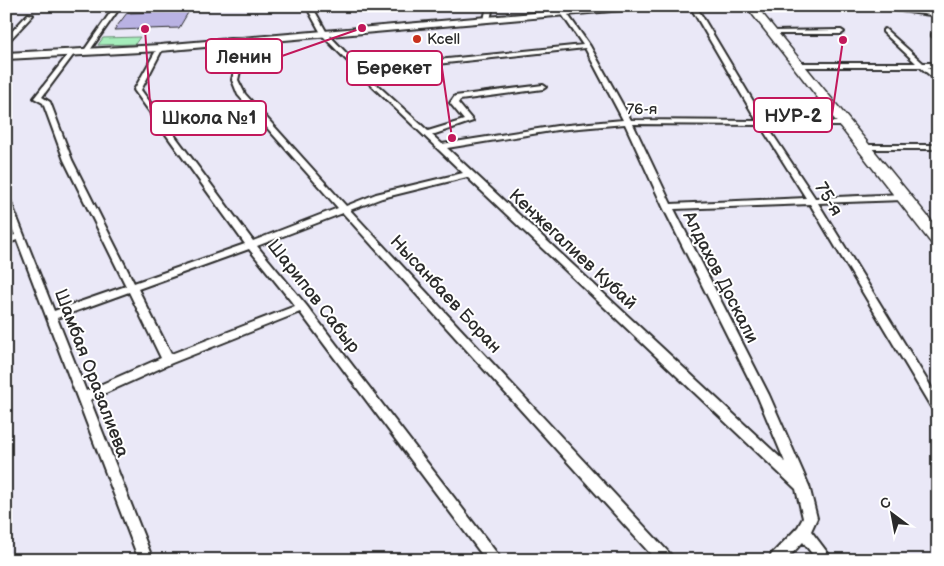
<svg xmlns="http://www.w3.org/2000/svg" width="944" height="566" font-family="'Balsamiq Sans',sans-serif">
  <style>
    .green { fill: #a5edbb; stroke: #688c73 }
    .building { fill: #b9b2e3; stroke: #2b2b2b }
    .lines { fill: none; stroke-linecap: round; stroke-linejoin: round }
    .street-casing { stroke: #2b2b2b; stroke-width: 4 }
    .secondary-casing { stroke: #2b2b2b; stroke-width: 4 }
    .highway-casing { stroke: #2b2b2b; stroke-width: 3 }
    .street { fill: #fff; fill-rule: evenodd }
    .secondary { fill: #fff; fill-rule: evenodd }
    .highway { fill: #fff; fill-rule: evenodd }
    .poi-dot { fill: #c8321e; stroke: #fff; stroke-width: 2 }
    .labels { text-anchor: middle; stroke-width: 4; stroke-linejoin: round; paint-order: stroke }
    .far-poi-label { font-size: 15px; fill: #2b2b2b; stroke: #fff; text-anchor: start }
    .far-street-label { font-size: 15px; fill: #2b2b2b; stroke: #fff }
    .street-label { font-size: 18px; fill: #2b2b2b; stroke: #fff }
    .leader { fill: none; stroke: #c2185b; stroke-width: 2 }
    .callout-dot { fill: #c2185b; stroke: #fff; stroke-width: 2 }
    .callout { fill: #fff; stroke: #c2185b; stroke-width: 2 }
    .callout-label { font-size: 19px; text-anchor: middle; font-weight: bold; fill: #2b2b2b }
  </style>
  <rect width="100%" height="100%" fill="#eae8f7"/>
  <filter id="ink" filterUnits="userSpaceOnUse"><feTurbulence type="fractalNoise" baseFrequency=".02" numOctaves="2"/><feDisplacementMap in="SourceGraphic" scale="10" xChannelSelector="R" yChannelSelector="G"/><feConvolveMatrix kernelMatrix="1 2 1 2 8 2 1 2 1" color-interpolation-filters="sRGB"/></filter>
  <g filter="url(#ink)">
    <!-- green -->
    <path class="green" d="M140,37L135,44L98,45L103,38Z"/>
    <!-- building -->
    <path class="building" d="M189,11L179,28L114,30L127,13Z"/>
    <g class="lines">
      <!-- street casing -->
      <g class="street-casing">
        <path id="street" d="M115,6H121L88,53H84L83,52Z
          M306,6H312L327,33L374,82L428,131L464,120L450,103L455,96L543,85L546,87L543,89L460,100L458,103L473,121L432,135L442,144L557,126L623,120L585,48L418,66L415,64L418,62L583,45L561,13L564,11L566,12L590,46L631,120L757,121L690,6H696L765,121L848,122V126H767L815,198L903,194L907,197L903,200L818,203L938,398V414L934,412L810,204L674,209L769,395L809,486L817,518L811,531L833,560H817L803,542L786,560H769L771,555L798,527L803,518L796,489L467,177L382,198L350,210L671,555L673,560H656L343,213L257,246L306,305L502,560H486L300,312L172,363L90,400L153,560H139L17,240L6,244V238L15,235L6,212V197L10,200L54,311L126,286L64,160L43,103L34,98L70,52H74V54L42,97L50,102L72,160L134,283L245,244L134,90L158,47L163,48L141,90L253,241L338,208L238,95L232,80L236,62L248,39L253,40L242,62L238,80L245,94L346,206L376,194L463,173L370,84L322,35ZM625,124L663,207L757,395L785,462L447,148L557,130ZM633,124L760,125L806,198L671,204ZM249,249L295,306L171,354L138,289ZM129,292L161,358L86,391L57,318Z
          M487,6H493L490,20L487,22L484,20Z
          M864,6H884L938,12V16Z
          M28,14L33,15L6,44V38Z
          M885,29L923,63H938V67H928L938,76V82L920,67H798L795,65L798,63H916L883,32V30Z
          M772,31L841,30L844,32L841,34H770L769,33Z
          M932,34L938,35V40L932,36Z
          M861,145H938V149H864L860,147Z"/>
      </g>
      <!-- secondary casing -->
      <g class="secondary-casing">
        <path id="secondary" d="M615,6H649L645,8L160,51L6,59V53L160,45Z"/>
      </g>
      <!-- highway casing -->
      <g class="highway-casing">
        <path id="highway" d="M746,6H756L938,229V245L932,244Z"/>
      </g>
      <!-- street -->
      <use href="#street" class="street"/>
      <!-- secondary -->
      <use href="#secondary" class="secondary"/>
      <!-- highway -->
      <use href="#highway" class="highway"/>
    </g>
  </g>
  <!-- markers -->
  <circle class="poi-dot" cx="417" cy="39" r="5"/>
  <g class="labels">
    <!-- far-poi labels -->
    <g class="far-poi-label">
      <text x="427" y="44">Kcell</text>
    </g>
    <!-- far-street labels -->
    <g class="far-street-label">
      <text transform="translate(642 109) rotate(-1)" y="5">76-я</text>
    </g>
    <!-- street labels -->
    <g class="street-label">
      <text transform="translate(829 199) rotate(58)" y="6">75-я</text>
      <text transform="translate(573 249) rotate(43)" y="6">Кенжегалиев Кубай</text>
      <text transform="translate(721 277) rotate(63)" y="6">Алдахов Доскали</text>
      <text transform="translate(446 294) rotate(47)" y="6">Нысанбаев Боран</text>
      <text transform="translate(314 296) rotate(52)" y="6">Шарипов Сабыр</text>
      <text transform="translate(92 373) rotate(69)" y="6">Шамбая Оразалиева</text>
    </g>
  </g>
  <!-- callouts -->
  <path class="leader" d="M362 28L282 56M452 138L442 68M843 40L832 115M145 29L151 118"/>
  <g class="callout-dot">
    <circle cx="362" cy="28" r="5"/>
    <circle cx="452" cy="138" r="5"/>
    <circle cx="843" cy="40" r="5"/>
    <circle cx="145" cy="29" r="5"/>
  </g>
  <g class="callout">
    <rect x="206" y="39" width="76" height="34" rx="5"/>
    <rect x="347" y="51" width="95" height="34" rx="5"/>
    <rect x="754" y="98" width="78" height="34" rx="5"/>
    <rect x="151" y="101" width="115" height="34" rx="5"/>
  </g>
  <g class="callout-label">
    <text x="244" y="63">Ленин</text>
    <text x="394" y="74">Берекет</text>
    <text x="793" y="122">НУР-2</text>
    <text x="209" y="124">Школа №1</text>
  </g>
  <!-- margin -->
  <rect width="944" height="566" fill="none" stroke="#fff" stroke-width="25"/>
  <rect x="12" y="12" width="919" height="541" fill="none" stroke="#2b2b2b" stroke-width="2" filter="url(#ink)"/>
  <!-- north arrow -->
  <g transform="translate(892 514) rotate(328)" stroke="#ffffff" stroke-width="4" paint-order="stroke">
  <path d="M0-4L9 19L0 12L-9 19Z" fill="#2b2b2b"/>
  <text y="-8" font-size="14" font-weight="bold" text-anchor="middle" fill="#2b2b2b">С</text>
  </g>
</svg>
